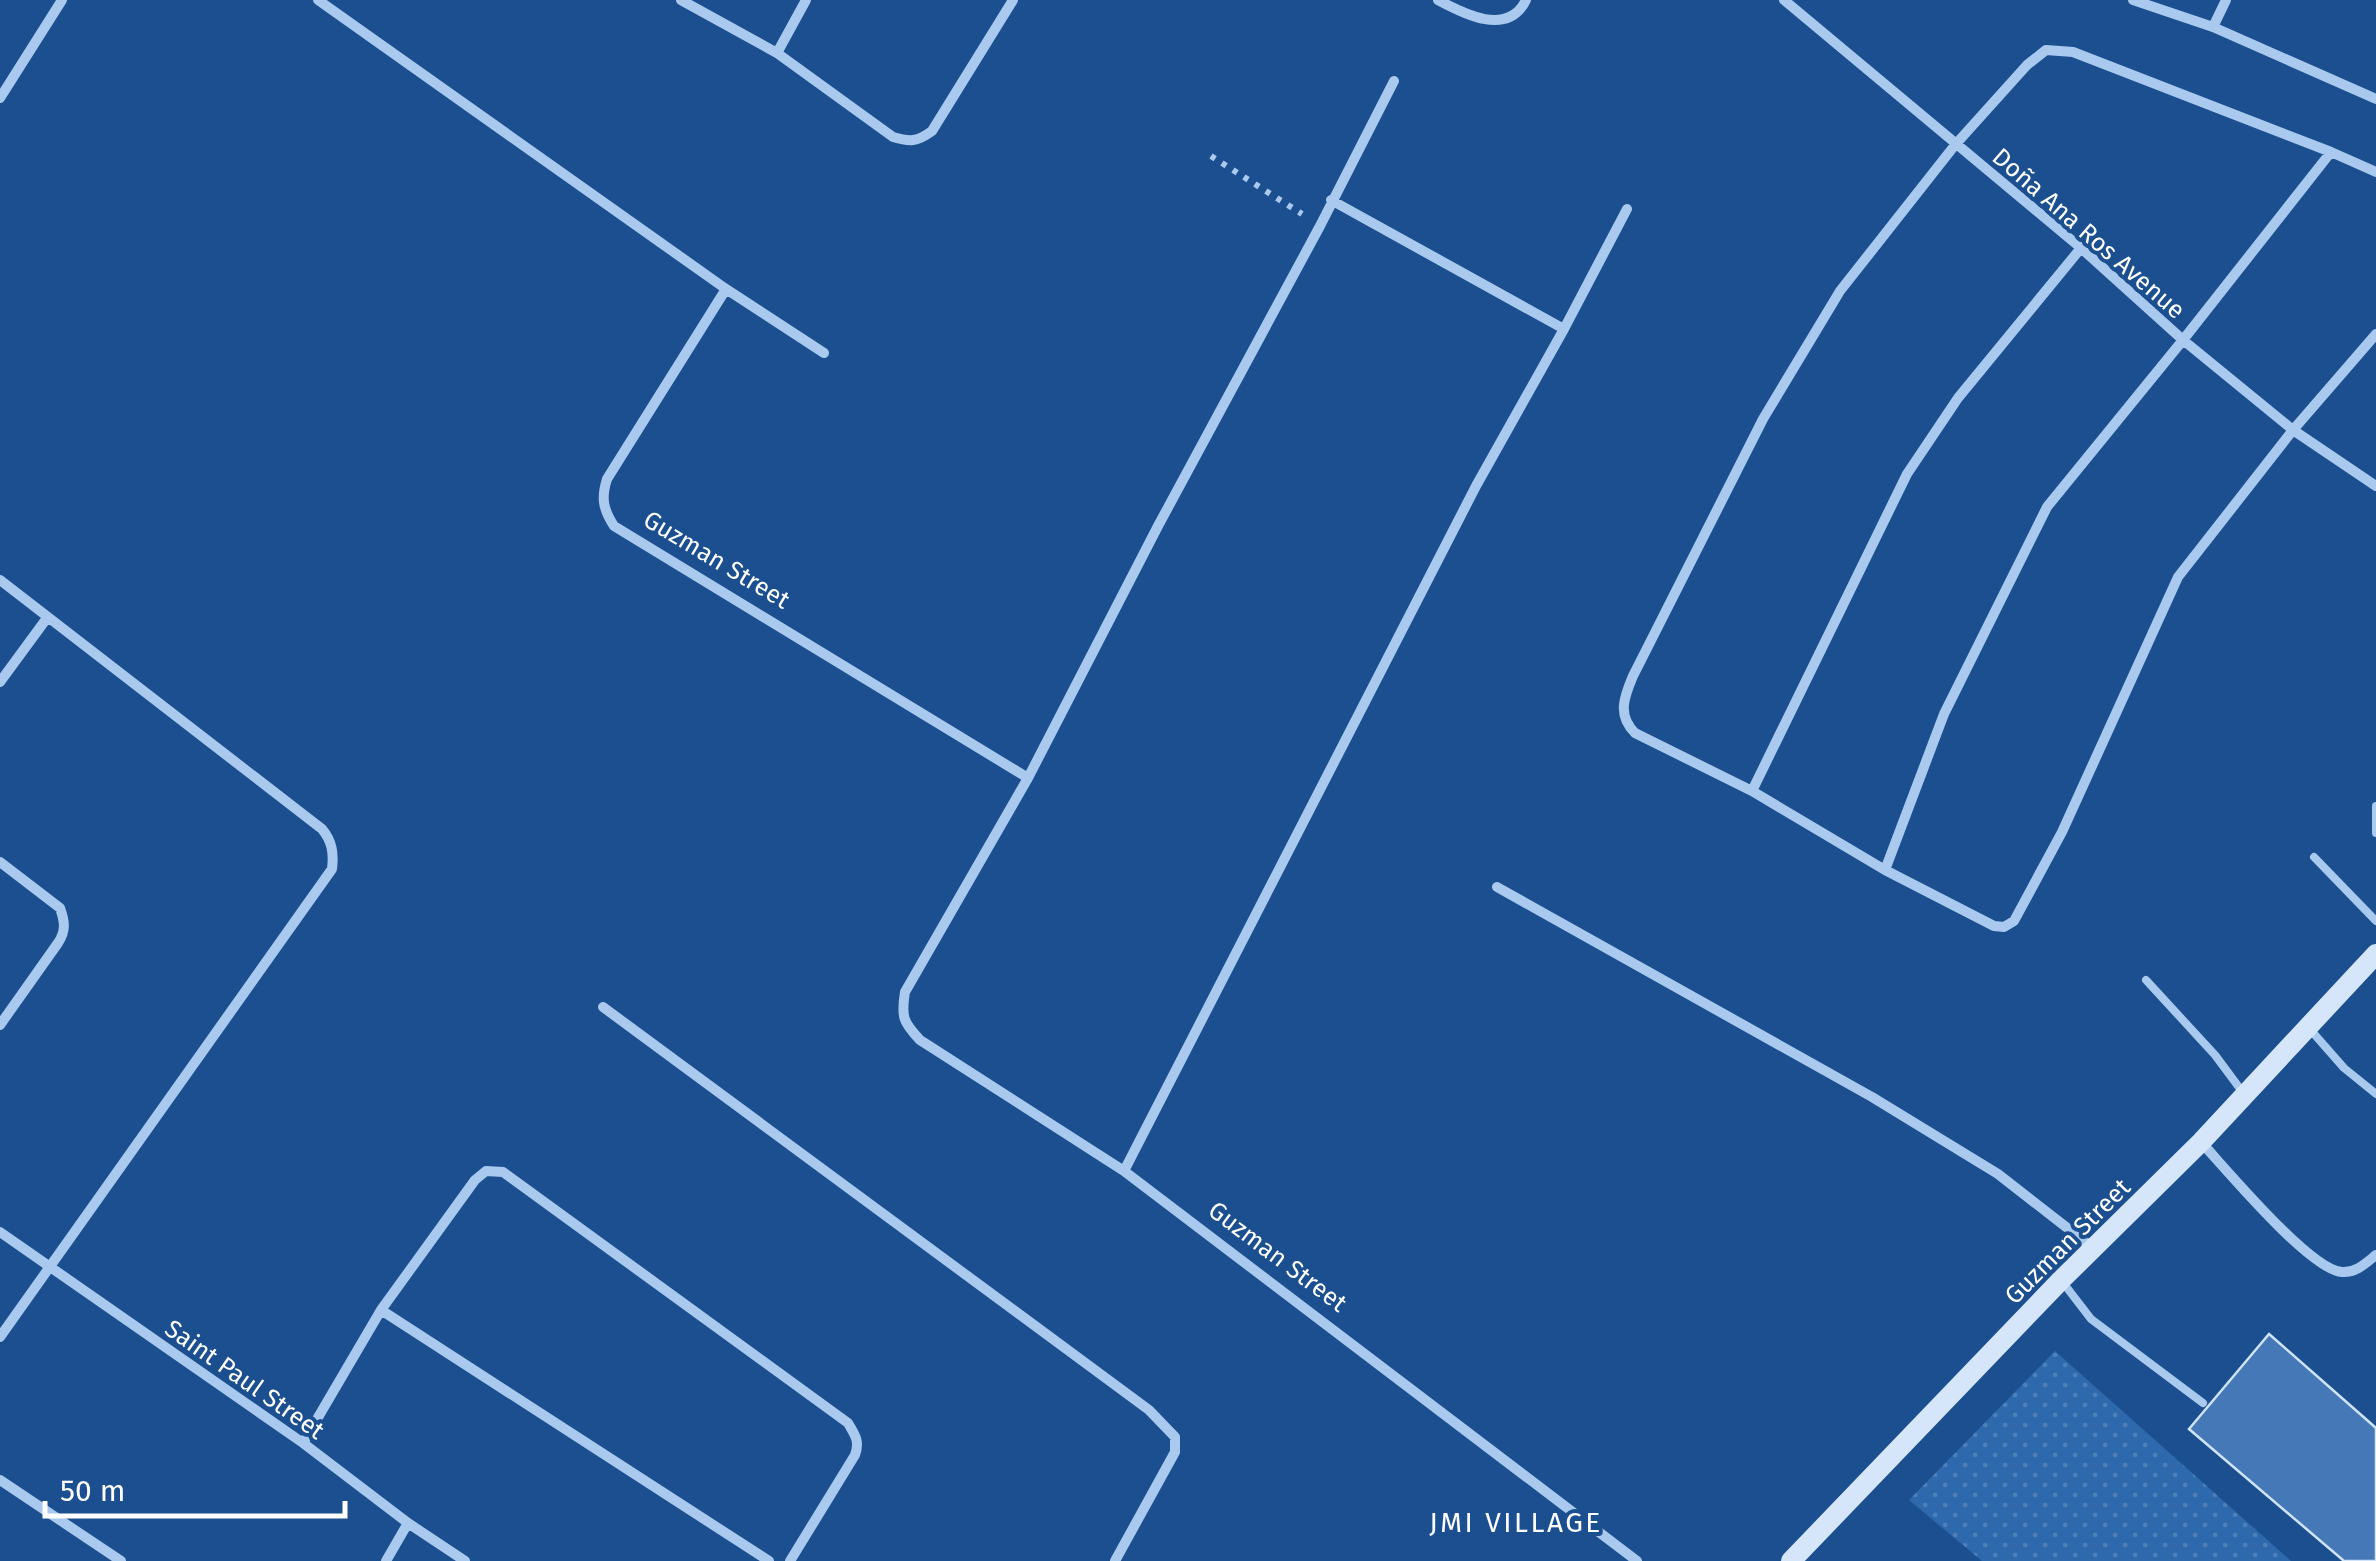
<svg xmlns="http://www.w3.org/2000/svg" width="2376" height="1561" font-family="'Fira Sans',sans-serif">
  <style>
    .grass { fill: url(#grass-dots) }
    .building { fill: #4478b7; stroke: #cfe3fa; stroke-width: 2.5 }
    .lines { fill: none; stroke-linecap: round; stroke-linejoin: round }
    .path { stroke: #a9c9ee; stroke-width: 6; stroke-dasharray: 5 8; stroke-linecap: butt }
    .lane { stroke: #a9c9ee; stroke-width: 8 }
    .street { stroke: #a9c9ee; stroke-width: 10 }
    .secondary { stroke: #d6e6fa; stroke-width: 20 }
    .labels { text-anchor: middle; stroke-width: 8; stroke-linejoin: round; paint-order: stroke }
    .street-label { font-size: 25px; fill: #fff; stroke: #1b4f8f }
    .neighbourhood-label { font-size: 28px; letter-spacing: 2.5px; fill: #fff; stroke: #1b4f8f }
  </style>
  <defs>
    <pattern id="grass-dots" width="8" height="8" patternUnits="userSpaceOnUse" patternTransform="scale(2.5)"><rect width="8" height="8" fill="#2e69ad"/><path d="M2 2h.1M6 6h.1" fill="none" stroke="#4d80b9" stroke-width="1.8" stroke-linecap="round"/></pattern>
  </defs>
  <rect width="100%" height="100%" fill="#1b4f8f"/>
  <!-- grass -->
  <path class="grass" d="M2055,1351L2291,1561H1982L1909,1500Z"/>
  <!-- building -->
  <path class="building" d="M2269,1334L2376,1428V1561H2344L2189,1429Z"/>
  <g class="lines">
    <!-- path -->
    <path class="path" d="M1211,156L1302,214"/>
    <!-- lane -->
    <path class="lane" d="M2376,806V833
      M2314,857L2376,921
      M2146,980L2215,1055L2244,1094
      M2308,1027L2344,1068L2376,1094
      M2061,1280L2091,1319L2203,1403"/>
    <!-- street -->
    <path class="street" d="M318,0L726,289L824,353
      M681,0L777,53L893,137C910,142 917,142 932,131L1013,0
      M1438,0C1464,14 1508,37 1526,0
      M1784,0L2081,248L2183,340L2293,430L2376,486
      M2133,0L2213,27L2376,99
      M2213,27L2226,0
      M777,53L806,0
      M1394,81L1320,226L1158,526L1028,778L905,992C901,1017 903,1022 920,1040L1124,1171L1637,1561
      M0,98L62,0
      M2376,172L2331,152L2073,52L2046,50L2027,65L1955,145L1840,291L1763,419L1633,676C1624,697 1617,715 1635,733L1752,791L1885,870L1994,926L2004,927L2014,921L2062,832L2178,577L2293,430L2376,334
      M1331,200L1564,329
      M726,289L607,479C601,498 603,509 614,526L1028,778
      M0,580L322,829C332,841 334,853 332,869L0,1337
      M0,682L47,618
      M1752,791L1907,474L1958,398L2081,248
      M0,862L60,908C65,922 66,931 58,943L0,1025
      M1885,870L1944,714L2047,507L2183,340L2331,152
      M1497,887L1872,1097L1998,1174L2093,1248
      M603,1007L1149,1410L1175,1437V1452L1115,1561
      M2201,1142C2226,1169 2310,1270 2342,1272C2356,1273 2366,1263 2376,1255
      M1124,1171L1476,486L1564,329L1627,209
      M0,1232L303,1443L408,1523L465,1561
      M381,1310L769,1561
      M303,1443L381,1310L475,1180L486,1171L503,1172L848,1423C855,1435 860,1441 855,1455L790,1561
      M0,1480L121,1561
      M386,1561L408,1523"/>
    <!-- secondary -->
    <path class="secondary" d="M1791,1561L2061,1280L2201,1142L2376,954"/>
  </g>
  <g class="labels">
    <!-- street labels -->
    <g class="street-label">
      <text transform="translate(2089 233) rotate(41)" y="9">Doña Ana Ros Avenue</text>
      <text transform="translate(717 559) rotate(31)" y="9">Guzman Street</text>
      <text transform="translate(2067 1241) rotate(-45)" y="9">Guzman Street</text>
      <text transform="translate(1278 1256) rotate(37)" y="9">Guzman Street</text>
      <text transform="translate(245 1379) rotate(35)" y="9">Saint Paul Street</text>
    </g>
    <!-- neighbourhood labels -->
    <g class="neighbourhood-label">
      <text x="1516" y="1532">JMI VILLAGE</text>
    </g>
  </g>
  <!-- scale -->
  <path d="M45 1501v15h300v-15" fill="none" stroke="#ffffff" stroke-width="5"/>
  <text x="60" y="1501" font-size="30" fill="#ffffff" stroke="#1b4f8f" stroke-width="8" paint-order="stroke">50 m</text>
</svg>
